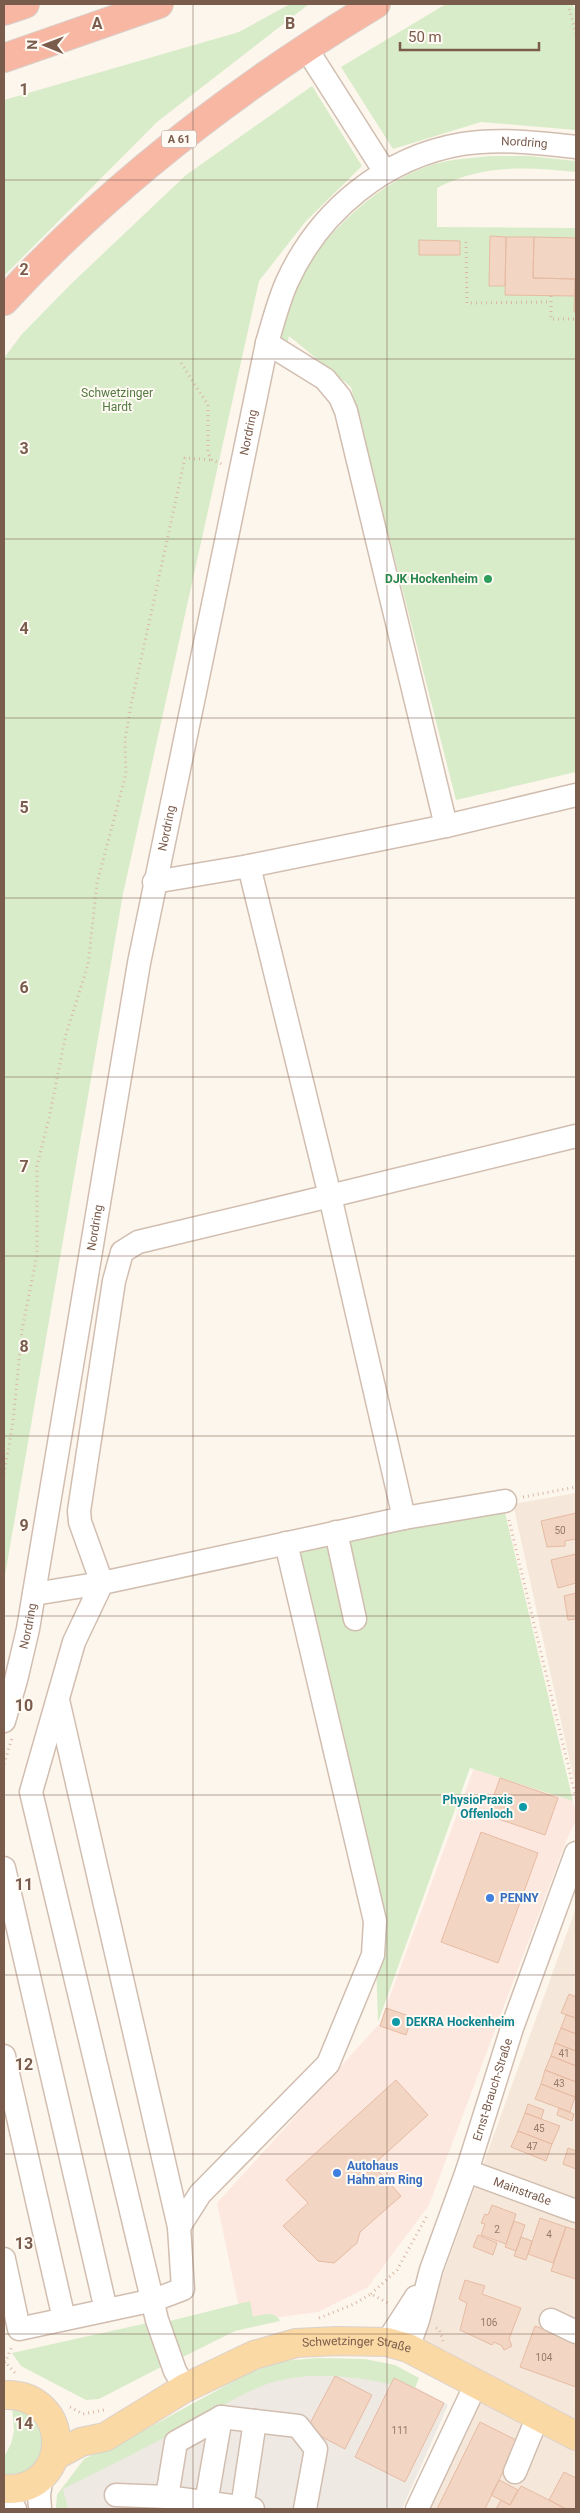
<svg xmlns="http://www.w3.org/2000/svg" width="580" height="2513" font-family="Roboto,sans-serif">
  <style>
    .residential { fill: #f5e8da }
    .commercial { fill: #fde8e0 }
    .industrial { fill: #efe9e4 }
    .green { fill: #d8ecc9 }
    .building { fill: #f3d5c3; stroke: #e6bba3 }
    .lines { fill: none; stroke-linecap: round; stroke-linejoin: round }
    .minor-casing { stroke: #d1beb0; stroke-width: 25 }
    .major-casing { stroke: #dad1cd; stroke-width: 30 }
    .highway-casing { stroke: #dad1cd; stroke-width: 30 }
    .path { stroke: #d9b8a5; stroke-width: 3; stroke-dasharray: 1 4; stroke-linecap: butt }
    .minor { stroke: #fff; stroke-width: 22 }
    .major { stroke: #fbd9a5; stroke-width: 28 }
    .highway { stroke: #f7b7a3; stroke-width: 28 }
    .grid { fill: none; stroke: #7a5c4d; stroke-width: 1; stroke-opacity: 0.55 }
    .leisure-dot { fill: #2e9e5b; stroke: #fffaf3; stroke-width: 2 }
    .culture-dot { fill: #0f9aa8; stroke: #fffaf3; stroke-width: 2 }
    .shop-dot { fill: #3f7fe0; stroke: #fffaf3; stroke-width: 2 }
    .labels { text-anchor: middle; stroke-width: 4; stroke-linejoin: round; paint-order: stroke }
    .number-label { font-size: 10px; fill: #987a6a }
    .shield { fill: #fffaf3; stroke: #a28b7f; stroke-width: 1 }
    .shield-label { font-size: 11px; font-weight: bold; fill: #7a5c4d }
    .street-label { font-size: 12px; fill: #7a5c4d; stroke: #fffaf3 }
    .park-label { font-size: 12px; fill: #537a41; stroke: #fffaf3 }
    .leisure-label { font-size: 12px; font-weight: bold; fill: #27864d; stroke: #fffaf3; text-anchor: end }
    .culture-label { font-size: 12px; font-weight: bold; fill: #0d838f; stroke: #fffaf3; text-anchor: end }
    .shop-label { font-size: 12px; font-weight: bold; fill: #366cbe; stroke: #fffaf3; text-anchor: start }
    .grid-label { font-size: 16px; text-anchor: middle; font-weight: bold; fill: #7a5c4d; stroke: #fffaf3; stroke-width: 4; stroke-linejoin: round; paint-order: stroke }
  </style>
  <rect width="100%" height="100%" fill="#fdf6ec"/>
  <!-- residential -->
  <path class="residential" d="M576,1493V1789L513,1504Z
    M576,1908V2509H406L474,2375L417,2347Z"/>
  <!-- commercial -->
  <path class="commercial" d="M477,1760L570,1794L576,1812V1820L567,1839L429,2205L368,2287L318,2312L242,2322L217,2203L380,2023Z"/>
  <!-- industrial -->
  <path class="industrial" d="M321,2367L399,2378L448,2405L402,2509H56L57,2495L64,2485L89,2467L245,2386Z"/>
  <!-- green -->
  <path class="green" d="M290,4H309L157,122L4,276V100L239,32Z
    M446,4H572L576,10V130L481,122L393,149L341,67Z
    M312,86L362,166L306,221L259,281L123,894L4,1581V358L22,334L72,283L186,175Z
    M491,156H529L576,161V172C526,167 483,164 437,188V227L576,228V772L456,800L351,387L289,336L285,354L276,348C280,334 283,319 288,304C307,248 374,183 431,165C451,159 471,158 491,156Z
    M503,1504L573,1801L470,1768L378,2022L376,1959L289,1545Z
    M250,2301L253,2317C263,2315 274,2310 280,2321L235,2331L179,2359L170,2321Z
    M152,2322L161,2367L99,2399L86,2400L21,2366L12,2353Z
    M318,2358L365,2359L395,2365L419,2378L415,2388L395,2378L391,2384C353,2376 312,2371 274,2382C243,2391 217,2410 189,2425C147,2447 105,2468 63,2489L68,2509H56L57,2495L84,2459L128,2439L245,2375L281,2361Z
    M12,2405L36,2417L45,2443L36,2468L4,2480V2457L11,2444L14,2431Z"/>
  <!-- building -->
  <path class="building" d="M490,236L506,237L505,286H489Z
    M506,237H534L533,278L575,279V296L505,295Z
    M534,237L576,238V279L533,278Z
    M419,240L460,241V255H419Z
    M575,279H576V312H574Z
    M576,1513V1539L565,1541V1546L547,1547L541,1521Z
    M576,1554V1583L558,1588L551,1560Z
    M576,1593V1619L568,1620L564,1596Z
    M500,1778L558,1798L545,1835L487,1815Z
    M481,1832L538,1853L498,1963L441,1942Z
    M569,1994L576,1997V2018L561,2013Z
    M386,2008L412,2017L406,2035L380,2026Z
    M566,2015L576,2018V2034L561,2028Z
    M561,2028L576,2034V2051L555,2043Z
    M555,2043L576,2051V2066L551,2056Z
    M551,2056L576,2066V2082L545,2070Z
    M545,2070L576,2082L575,2097L541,2084Z
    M396,2080L428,2115L373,2165L401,2196L360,2232L357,2243L334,2263L318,2261L283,2226L308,2203L286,2180Z
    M541,2084L575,2097L570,2112L535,2099Z
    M528,2104L544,2110L541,2119L525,2113Z
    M559,2108L574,2114L572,2121L557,2115Z
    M525,2113L560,2126L552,2144L518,2131Z
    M518,2131L552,2144L546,2161L511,2147Z
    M568,2148L576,2151V2169L563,2164Z
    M492,2205L516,2214L506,2244L481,2235L485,2224L481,2223L485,2214L488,2215Z
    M540,2218L566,2227L553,2263L528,2254Z
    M514,2221L525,2225L516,2251L505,2247Z
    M566,2227L576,2230V2279L551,2271Z
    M478,2235L497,2243L493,2255L473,2247Z
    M521,2237L532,2241L526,2260L514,2256Z
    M465,2280L485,2286L482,2294L521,2308L509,2339L512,2346L504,2350L502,2346L494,2342L492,2345L460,2330L467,2303L459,2299Z
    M535,2326L576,2341V2387L520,2367Z
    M335,2376L372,2395L345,2449L307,2429Z
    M394,2378L444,2403L405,2482L355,2457Z
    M480,2422L518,2441L499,2480L485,2509H437Z
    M564,2472L576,2478V2509H566L549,2500Z
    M499,2480L518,2490L510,2505L491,2495Z
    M521,2486L549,2500L566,2509H496L501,2500L510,2505Z"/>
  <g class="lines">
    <!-- minor casing -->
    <g class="minor-casing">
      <g id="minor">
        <path d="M306,48L385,172"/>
        <path d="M267,343L325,379L340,397L346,411L446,826"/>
        <path d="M249,866L330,1196L576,1136"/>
        <path d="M154,882L249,866L446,826L576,795"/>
        <path d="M404,1518L505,1501"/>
        <path d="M336,1532L355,1619"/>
        <path d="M34,1594L102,1583L80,1522L79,1511L114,1281L122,1252L138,1242L330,1196L404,1518L102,1583L74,1642L31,1792L157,2320L175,2371L185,2388"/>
        <path id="s1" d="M4,1721L16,1680L28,1629L139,963L267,343C273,323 278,302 287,282C319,211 385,157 462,144C500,138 538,143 576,147"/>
        <path d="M4,1868L106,2310"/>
        <path d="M4,2056L64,2319"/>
        <path id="s2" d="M467,2171L576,2211"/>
        <path d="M179,2227L200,2194L328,2064L373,1955L375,1921L286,1543"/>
        <path d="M4,2259L19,2329L154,2300L183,2289L179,2227L58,1700"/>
        <path d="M551,2320L576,2332"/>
        <path d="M387,2342L416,2297"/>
        <path id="s3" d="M408,2348L418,2320L431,2270L467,2171L512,2028L576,1853"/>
        <path d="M515,2472L538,2416"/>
        <path d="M4,2494L15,2509"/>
        <path d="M116,2495L167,2497"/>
        <path d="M206,2503L221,2417"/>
        <path d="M242,2508L255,2421"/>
        <path d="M40,2509L39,2494L42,2477"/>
        <path d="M253,2509L167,2497L176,2442L221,2417L298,2426L316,2449L305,2509"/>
        <path d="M417,2509L476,2384"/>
      </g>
    </g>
    <!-- major casing -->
    <g class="major-casing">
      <g id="major">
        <path d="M4,2395C73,2392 74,2492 4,2489"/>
        <path id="s4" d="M55,2456L81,2442L105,2437L185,2388L254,2355L296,2343L337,2341L387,2342L408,2348L576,2436"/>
      </g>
    </g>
    <!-- highway casing -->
    <g class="highway-casing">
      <path id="highway" d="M4,11L25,4
        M4,58L159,4
        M4,301C112,184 240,86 376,4"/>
    </g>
    <!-- path -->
    <path class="path" d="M568,4L576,34
      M466,242L467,303L551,302
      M551,296V319H576
      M181,363L208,405V453L212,460L222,464
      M4,1474L13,1422L22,1330L37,1255V1166L49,1118L66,1034L88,965L97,883L126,774L125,740L131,705L185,458L212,460
      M523,1497L576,1487
      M509,1520L576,1798
      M4,1764L12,1738
      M371,2294L397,2270L428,2214
      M319,2318L354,2304L371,2294L388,2303
      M436,2328L439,2329L443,2341
      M4,2361L15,2373
      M5,2363L12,2346
      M70,2407L83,2414L104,2410"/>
    <!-- minor -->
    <use href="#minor" class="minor"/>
    <!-- major -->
    <use href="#major" class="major"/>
    <!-- highway -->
    <use href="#highway" class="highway"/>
  </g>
  <!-- grid -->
  <path class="grid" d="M193,4V2509M387,4V2509M4,180H576M4,359H576M4,539H576M4,718H576M4,898H576M4,1077H576M4,1256H576M4,1436H576M4,1616H576M4,1795H576M4,1975H576M4,2154H576M4,2334H576"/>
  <!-- markers -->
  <circle class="leisure-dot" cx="488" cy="579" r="5"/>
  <g class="culture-dot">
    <circle cx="523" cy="1807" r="5"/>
    <circle cx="396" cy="2022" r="5"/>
  </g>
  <g class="shop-dot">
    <circle cx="490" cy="1898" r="5"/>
    <circle cx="337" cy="2173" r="5"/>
  </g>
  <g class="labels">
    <!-- number labels -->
    <g class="number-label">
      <text x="560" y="1534">50</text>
      <text x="564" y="2057">41</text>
      <text x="559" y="2087">43</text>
      <text x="539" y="2132">45</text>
      <text x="532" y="2150">47</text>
      <text x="497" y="2233">2</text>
      <text x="549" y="2238">4</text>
      <text x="489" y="2326">106</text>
      <text x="544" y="2361">104</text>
      <text x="400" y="2434">111</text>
    </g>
    <!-- shield labels -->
    <rect class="shield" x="161.5" y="130.5" width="35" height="17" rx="4"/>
    <g class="shield-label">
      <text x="179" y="143">A 61</text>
    </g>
    <!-- street labels -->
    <g class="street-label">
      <text dy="4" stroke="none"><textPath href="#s1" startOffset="1762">Nordring</textPath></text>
      <text dy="4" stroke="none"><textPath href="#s1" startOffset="1312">Nordring</textPath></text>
      <text dy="4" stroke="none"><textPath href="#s1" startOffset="908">Nordring</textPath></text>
      <text dy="4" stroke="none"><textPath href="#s1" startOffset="502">Nordring</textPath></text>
      <text dy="4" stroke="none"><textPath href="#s1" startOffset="98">Nordring</textPath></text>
      <text dy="4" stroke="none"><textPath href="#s3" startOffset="272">Ernst-Brauch-Straße</textPath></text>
      <text dy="4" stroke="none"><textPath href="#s2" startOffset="59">Mainstraße</textPath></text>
      <text dy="4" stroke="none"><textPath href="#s4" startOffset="329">Schwetzinger Straße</textPath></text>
    </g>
    <!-- park labels -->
    <g class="park-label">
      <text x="117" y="397">Schwetzinger<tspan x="117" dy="14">Hardt</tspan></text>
    </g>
    <!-- leisure labels -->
    <g class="leisure-label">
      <text x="478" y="583">DJK Hockenheim</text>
    </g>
    <!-- culture labels -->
    <g class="culture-label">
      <text x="513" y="1804">PhysioPraxis<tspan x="513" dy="14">Offenloch</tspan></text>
      <text x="406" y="2026" text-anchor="start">DEKRA Hockenheim</text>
    </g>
    <!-- shop labels -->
    <g class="shop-label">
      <text x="500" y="1902">PENNY</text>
      <text x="347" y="2170">Autohaus<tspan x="347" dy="14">Hahn am Ring</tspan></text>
    </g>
  </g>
  <g class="grid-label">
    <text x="97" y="29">A</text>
    <text x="290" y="29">B</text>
    <text x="24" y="95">1</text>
    <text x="24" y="275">2</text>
    <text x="24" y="454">3</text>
    <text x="24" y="634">4</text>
    <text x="24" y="813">5</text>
    <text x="24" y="993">6</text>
    <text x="24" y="1172">7</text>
    <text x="24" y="1352">8</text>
    <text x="24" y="1531">9</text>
    <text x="24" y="1711">10</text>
    <text x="24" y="1890">11</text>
    <text x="24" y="2070">12</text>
    <text x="24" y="2249">13</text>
    <text x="24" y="2429">14</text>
  </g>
  <!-- border -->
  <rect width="580" height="2513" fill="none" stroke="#7a5c4d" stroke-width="10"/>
  <!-- north arrow -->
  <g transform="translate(45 45) rotate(271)" stroke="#fffaf3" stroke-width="4" paint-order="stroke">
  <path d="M0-4L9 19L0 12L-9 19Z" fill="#7a5c4d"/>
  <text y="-8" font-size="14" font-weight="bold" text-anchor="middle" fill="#7a5c4d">N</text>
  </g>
  <!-- scale -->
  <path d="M400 42v8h139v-8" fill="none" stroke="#7a5c4d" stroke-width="2.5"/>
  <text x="408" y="42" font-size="15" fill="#7a5c4d" stroke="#fffaf3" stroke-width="4" paint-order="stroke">50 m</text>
</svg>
